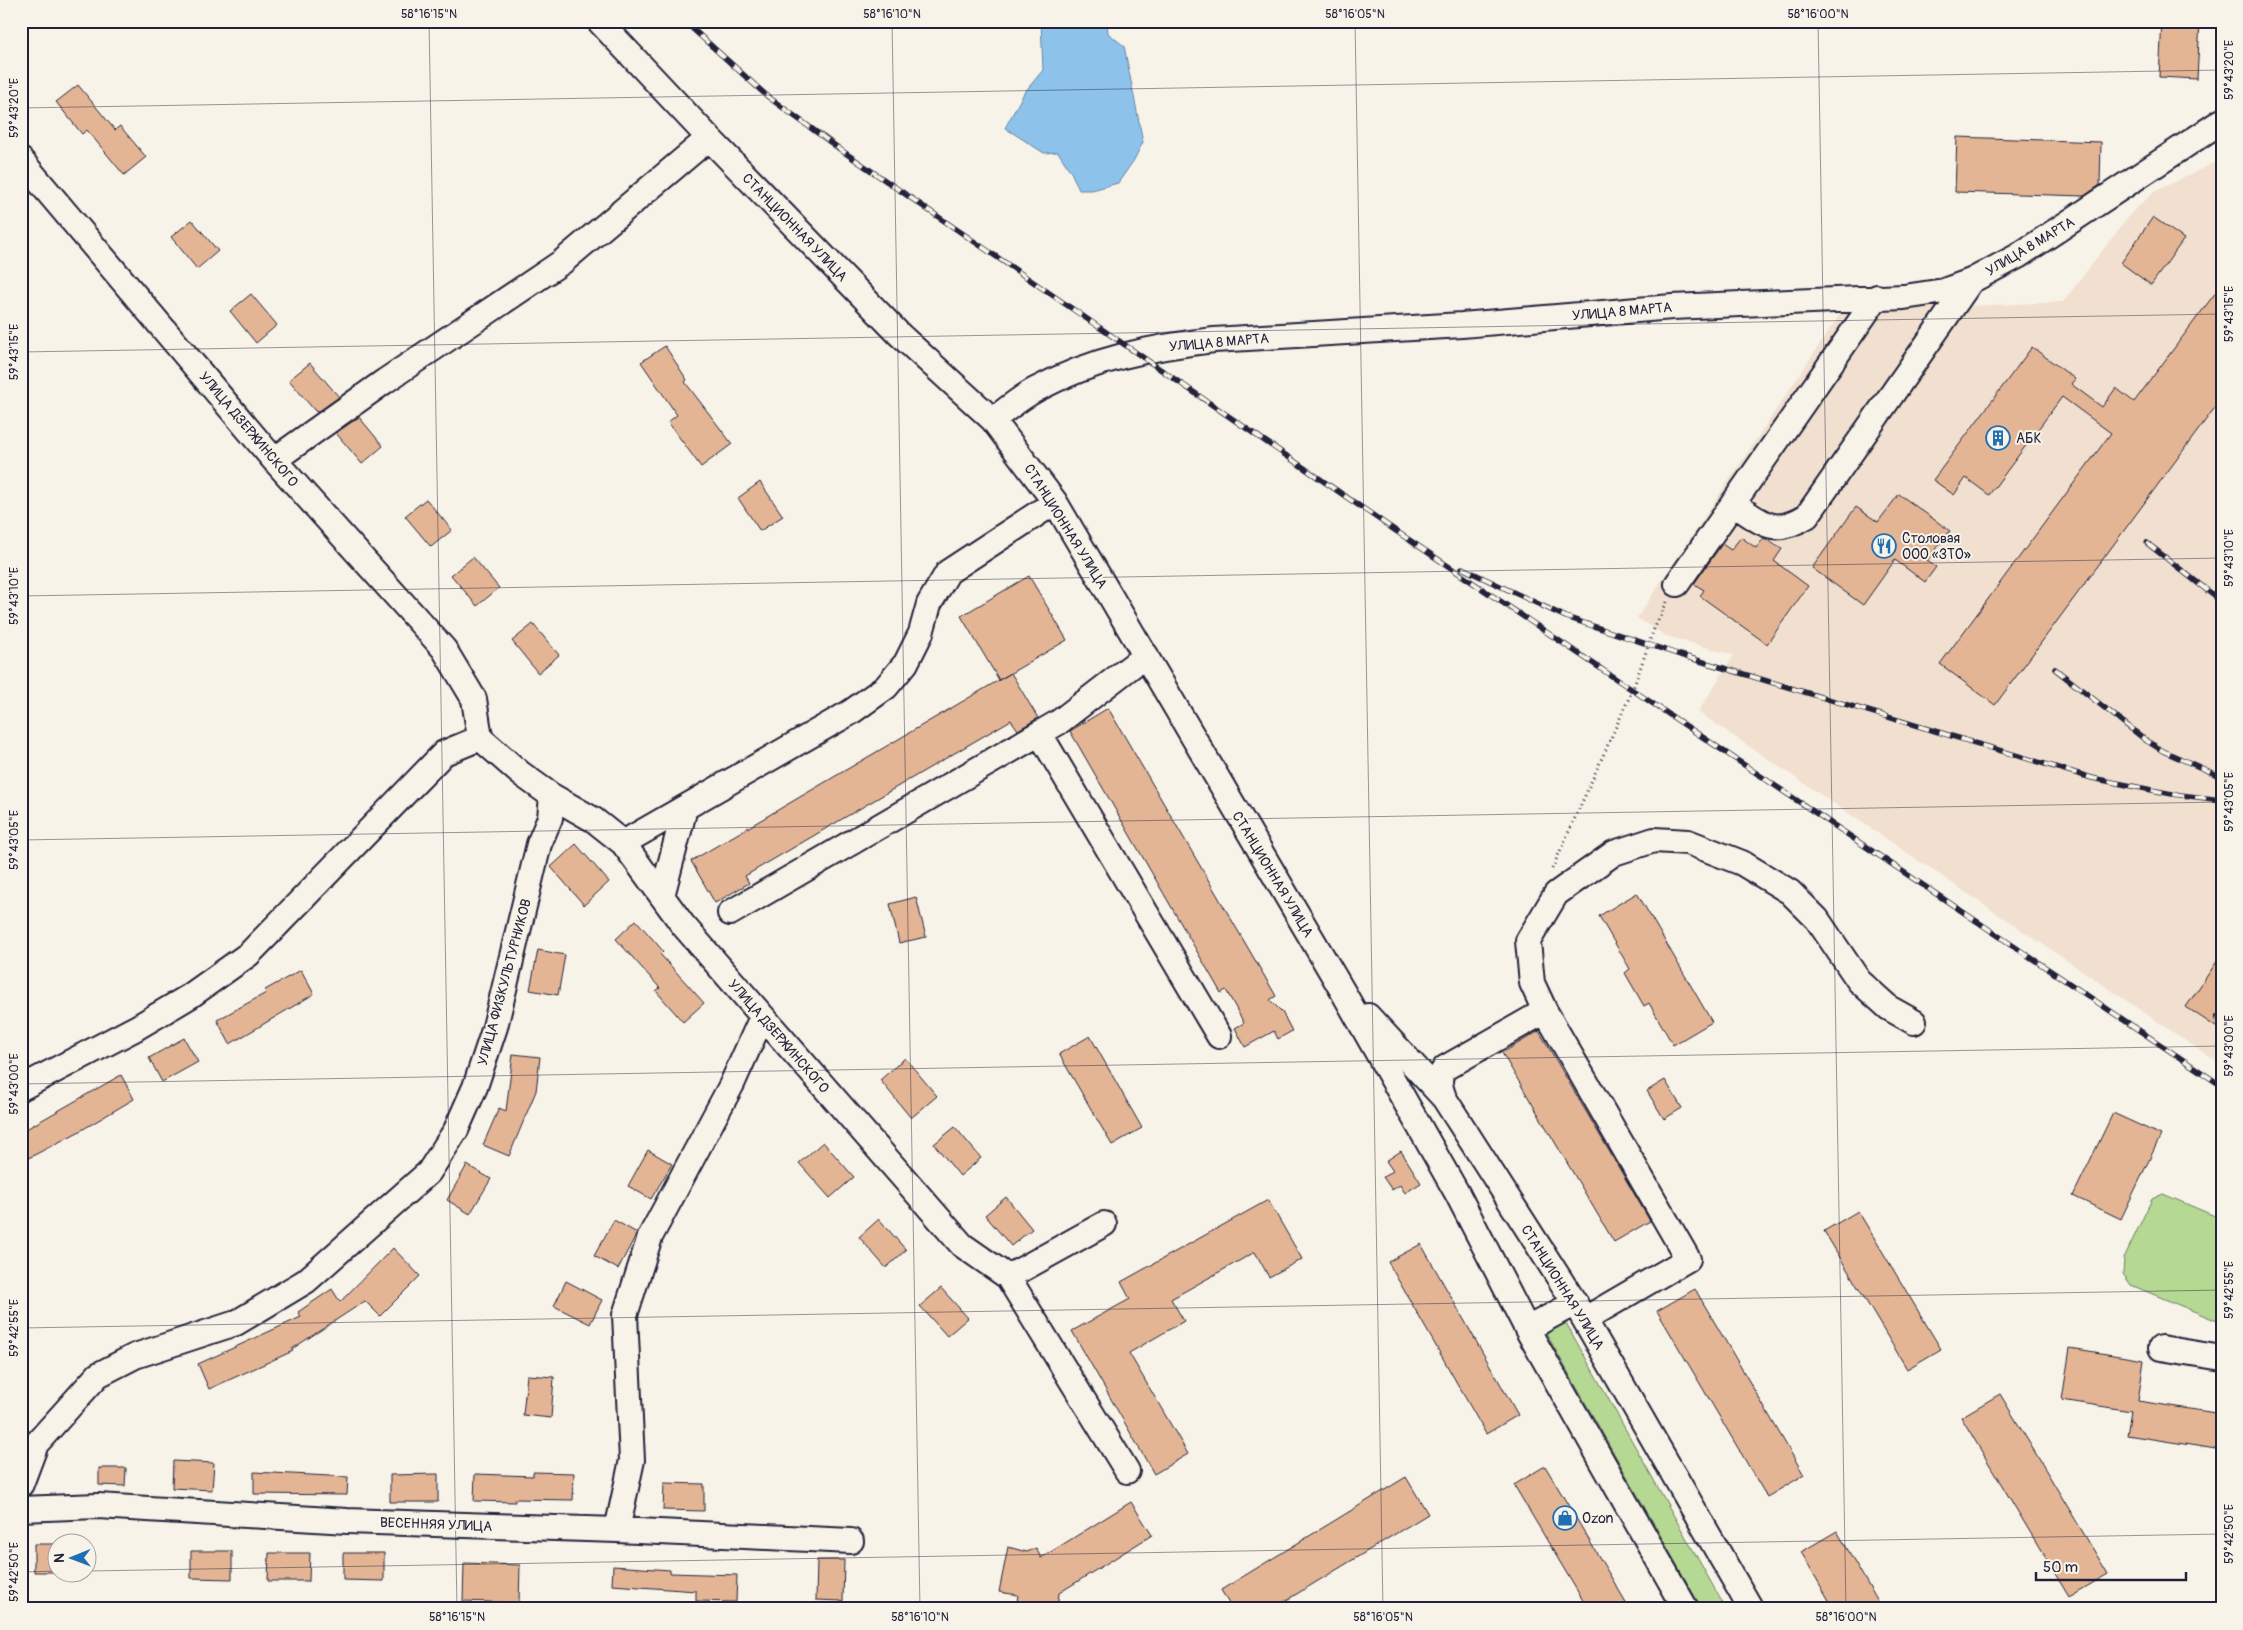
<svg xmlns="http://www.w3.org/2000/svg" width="2243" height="1630" font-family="Pangolin,sans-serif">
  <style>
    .built { fill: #f1e0cf }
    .green { fill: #b5d892; stroke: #6c7d66 }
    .water { fill: #8dc3eb; stroke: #6283a5 }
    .building { fill: #e4b594; stroke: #22223b }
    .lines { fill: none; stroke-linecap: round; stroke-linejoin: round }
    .minor-casing { stroke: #22223b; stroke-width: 28 }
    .path { stroke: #22223b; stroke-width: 3; stroke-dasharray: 1 4; stroke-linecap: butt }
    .minor { stroke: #f7f3e8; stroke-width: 24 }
    .rail-casing { stroke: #22223b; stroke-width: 5.5 }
    .rail { stroke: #f7f3e8; stroke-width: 4; stroke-dasharray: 11; stroke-linecap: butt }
    .ticks { fill: none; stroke: #22223b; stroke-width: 1; stroke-opacity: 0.45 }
    .labels { text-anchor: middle; stroke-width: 4; stroke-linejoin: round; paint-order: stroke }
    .street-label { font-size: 14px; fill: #22223b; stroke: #f7f3e8 }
    .poi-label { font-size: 14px; fill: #22223b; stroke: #f7f3e8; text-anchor: start }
    .neatline { fill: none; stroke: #22223b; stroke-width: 2 }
    .ticks-label { font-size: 12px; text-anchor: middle; fill: #22223b }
  </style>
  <rect width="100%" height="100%" fill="#f7f3e8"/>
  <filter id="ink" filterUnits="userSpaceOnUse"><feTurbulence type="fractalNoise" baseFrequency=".02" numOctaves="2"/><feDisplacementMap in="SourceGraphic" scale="10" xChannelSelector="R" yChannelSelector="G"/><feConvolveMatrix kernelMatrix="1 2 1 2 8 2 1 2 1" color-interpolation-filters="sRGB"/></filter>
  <g filter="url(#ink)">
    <!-- built -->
    <path class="built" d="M2222,159V1065L1698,712L1734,655L1666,636L1637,618L1842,311L2063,302L2132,212L2154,192Z"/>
    <!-- green -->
    <path class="green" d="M2163,1194L2222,1219V1323L2131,1285L2123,1274L2124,1258L2152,1199Z
      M1566,1323L1726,1609H1702L1546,1333Z"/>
    <!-- water -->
    <path class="water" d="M1041,21H1107L1108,33L1124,46L1143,142L1134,160L1118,183L1092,190H1079L1071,172L1058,152L1044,153L1005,128L1024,93L1043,70Z"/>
    <!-- building -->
    <path class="building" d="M2162,21H2200L2197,79L2159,77Z
      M78,85L115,130L120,126L146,157L124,175L87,130L82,134L56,102Z
      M1957,137L2101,142L2100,185L2084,196L1955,192Z
      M2153,217L2184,239L2151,285L2121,263Z
      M192,220L218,251L197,269L171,237Z
      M2222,284V398L1995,705L1940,664L2111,433L2062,397L1989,495L1966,478L1954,495L1933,480L2032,347L2075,379L2071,384L2102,407L2116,388L2134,402Z
      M251,294L277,325L256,343L230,311Z
      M665,346L687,380L685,382L732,444L701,467L668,422L677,415L641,362Z
      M310,363L339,397L318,412L315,411L289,380Z
      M359,417L383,446L362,464L336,433Z
      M760,482L783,516L760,531L738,498Z
      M1899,494L1950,531L1927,561L1936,567L1925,582L1895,560L1863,605L1812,568L1856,507L1878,522Z
      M426,499L452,530L431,547L405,516Z
      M1741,537L1756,548L1764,538L1782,549L1774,561L1808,586L1767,644L1700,596L1704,590L1694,584L1722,544L1731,550Z
      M473,557L499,588L477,606L451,575Z
      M1029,576L1067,640L999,680L961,616Z
      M533,624L559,655L538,673L512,641Z
      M1011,673L1038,718L1018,730L1011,720L745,876L749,883L715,903L691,861Z
      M1108,708L1276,996L1270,1000L1282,1012L1292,1031L1278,1039L1274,1031L1245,1047L1235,1028L1244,1023L1226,990L1221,993L1070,731Z
      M576,844L609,882L584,905L551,867Z
      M1637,893L1712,1022L1673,1045L1649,1003L1644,1006L1625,973L1630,969L1599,916Z
      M916,897L926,937L899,943L890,904Z
      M636,920L663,951L660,954L704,1003L683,1022L656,991L660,988L616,939Z
      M538,950L565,955L558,995L530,990Z
      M2222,954V1031L2186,1007Z
      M301,970L314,994L230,1044L217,1020L266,993L265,990Z
      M1539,1031L1650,1221L1614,1242L1502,1053Z
      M1090,1036L1142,1128L1112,1145L1059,1054Z
      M184,1038L198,1062L162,1082L149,1058Z
      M513,1054L540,1057L536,1091L509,1156L483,1145L499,1108L506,1111Z
      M905,1058L937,1096L911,1118L880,1080Z
      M121,1075L134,1099L80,1131L21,1162V1132Z
      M1665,1080L1682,1108L1664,1119L1647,1091Z
      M2113,1113L2161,1135L2121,1219L2073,1196Z
      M955,1127L981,1158L960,1176L934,1144Z
      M823,1142L854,1177L830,1198L799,1163Z
      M648,1150L672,1164L651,1199L628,1186Z
      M1401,1151L1421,1183L1405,1193L1400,1185L1392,1190L1383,1177L1393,1171L1386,1161Z
      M467,1165L491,1179L470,1214L447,1200Z
      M1006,1197L1032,1229L1011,1246L985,1215Z
      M1268,1200L1302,1259L1269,1277L1255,1252L1171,1299L1184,1321L1129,1353L1188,1454L1154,1474L1072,1331L1130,1299L1121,1282Z
      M1858,1211L1941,1349L1907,1369L1824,1231Z
      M879,1219L906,1250L886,1268L859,1237Z
      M614,1220L637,1233L618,1269L594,1256Z
      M1421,1244L1518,1415L1486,1434L1388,1262Z
      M393,1248L420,1276L380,1316L365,1301L292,1349L293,1351L209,1389L198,1364L301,1317L298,1312L332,1289L340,1302Z
      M566,1281L602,1300L590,1324L554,1306Z
      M941,1288L968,1318L947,1336L920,1306Z
      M1695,1289L1804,1475L1767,1497L1657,1311Z
      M2070,1348L2144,1360L2138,1401L2222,1414V1450L2127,1435L2131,1411L2062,1400Z
      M527,1375L554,1377L551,1418L523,1415Z
      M2000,1394L2108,1574L2069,1597L1961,1417Z
      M173,1461L214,1463L212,1490L172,1488Z
      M1545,1466L1630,1609H1588L1514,1485Z
      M99,1468H126L125,1486L99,1485Z
      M254,1472L348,1477L347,1495L254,1494Z
      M533,1472L574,1473L573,1500L515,1499V1502L474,1501L475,1474L533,1476Z
      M438,1474V1502H390V1475Z
      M1406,1477L1428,1514L1272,1609H1232L1221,1590Z
      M664,1483L704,1484V1511L663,1510Z
      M1131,1502L1152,1535L1059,1593L1057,1609H1016L1018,1595L999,1592L1008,1547L1027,1552L1036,1548L1041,1558Z
      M1837,1531L1882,1609H1834L1801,1552Z
      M34,1544H58V1572H34Z
      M191,1551H232V1579L191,1578Z
      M269,1553H310L309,1581H268Z
      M343,1553H384V1581L343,1580Z
      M817,1560H844L843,1601L816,1600Z
      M464,1563L520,1565L519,1603L463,1601Z
      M613,1566L670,1570V1573L737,1575L736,1602L696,1601V1591L612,1585Z"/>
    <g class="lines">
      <!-- minor casing -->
      <g class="minor-casing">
        <path id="minor" d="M599,21L709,138L900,335L993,420L1055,502L1342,990L1457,1193L1527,1329L1686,1609
          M21,160L274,460L444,649L474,699L480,738L444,753L249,954L190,996L136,1028L21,1088
          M993,420C1007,409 1021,397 1037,389C1093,359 1152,347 1214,340L1462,325L1672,307L1904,297L1944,291L1971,281L2018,256L2222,121
          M274,460L385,381L562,262L709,138
          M1733,504C1764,523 1772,537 1807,516L1971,281
          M1677,584L1877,297
          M1040,734L1219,1036
          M552,796L594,820L623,843L683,925L962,1245L1008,1277L1127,1471
          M623,843L851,712L886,687L906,663L921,633L929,604L948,572L1055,502
          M662,896L685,808
          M730,913L1059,722L1146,655
          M1368,1016L1444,1098L1575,1303L1751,1609
          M1444,1098C1440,1086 1437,1079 1445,1068L1545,1011
          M1008,1277L1104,1224
          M1585,1319L1688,1259L1545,1011L1532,983L1528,941L1556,894L1614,853L1654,840L1688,842L1742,863L1790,892L1817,919L1859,981L1889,1008L1914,1022
          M1527,1329L1575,1303
          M2161,1348L2222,1358
          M21,1484L36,1444L98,1375L135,1356L236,1323L306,1281L429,1172L456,1130L475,1087L495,1027L539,844L550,818L552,796L520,773L480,738
          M21,1509L98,1506L347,1521L617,1530L851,1541
          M617,1530L632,1460L625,1315L650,1237L732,1084L762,1017"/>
      </g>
      <!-- path -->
      <path class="path" d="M1552,869L1633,689L1654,629L1667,602"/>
      <!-- minor -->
      <use href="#minor" class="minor"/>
      <!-- rail casing -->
      <g class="rail-casing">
        <path id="rail" d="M684,21L767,96L841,150L1393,529L2222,1086
          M2147,543L2222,602
          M1462,568L1566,617L1680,655L2092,778L2172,794L2222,800
          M2055,669L2147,741L2163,751L2222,777
          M2217,1018L2222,1021"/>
      </g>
      <!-- rail -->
      <use href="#rail" class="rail"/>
    </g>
  </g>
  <!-- ticks -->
  <path class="ticks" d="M429,21L457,1609M892,21L920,1609M1355,21L1383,1609M1818,21L1846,1609M21,108L2222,70M21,352L2222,314M21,596L2222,558M21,840L2222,802M21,1084L2222,1046M21,1328L2222,1290M88,1571L2222,1534M21,1572L58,1571"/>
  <!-- icons -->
  <defs>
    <g id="building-ring" transform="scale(1.25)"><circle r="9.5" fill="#f7f3e8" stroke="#1f6fb2" stroke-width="1.5"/><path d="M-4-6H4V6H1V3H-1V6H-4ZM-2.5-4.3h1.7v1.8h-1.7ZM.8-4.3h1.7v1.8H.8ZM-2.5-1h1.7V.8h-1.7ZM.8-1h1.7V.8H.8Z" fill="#1f6fb2"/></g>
    <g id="restaurant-ring" transform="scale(1.25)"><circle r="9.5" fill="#f7f3e8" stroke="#1f6fb2" stroke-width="1.5"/><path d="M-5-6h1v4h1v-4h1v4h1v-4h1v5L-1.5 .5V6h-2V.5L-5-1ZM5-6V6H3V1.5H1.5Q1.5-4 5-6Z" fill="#1f6fb2"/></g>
    <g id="shop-ring" transform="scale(1.25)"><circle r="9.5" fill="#f7f3e8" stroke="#1f6fb2" stroke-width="1.5"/><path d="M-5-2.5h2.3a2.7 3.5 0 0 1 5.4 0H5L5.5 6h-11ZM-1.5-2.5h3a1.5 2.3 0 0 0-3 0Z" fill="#1f6fb2"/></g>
  </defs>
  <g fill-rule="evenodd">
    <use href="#building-ring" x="1998" y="438"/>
    <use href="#restaurant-ring" x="1884" y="546"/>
    <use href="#shop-ring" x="1565" y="1518"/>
  </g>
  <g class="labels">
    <!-- street labels -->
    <g class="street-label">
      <text transform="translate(795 227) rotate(46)" y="5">СТАНЦИОННАЯ УЛИЦА</text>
      <text transform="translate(2030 246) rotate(-31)" y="5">УЛИЦА 8 МАРТА</text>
      <text transform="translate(1622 311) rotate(-5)" y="5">УЛИЦА 8 МАРТА</text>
      <text transform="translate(1219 342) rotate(-5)" y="5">УЛИЦА 8 МАРТА</text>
      <text transform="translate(249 429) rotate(50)" y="5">УЛИЦА ДЗЕРЖИНСКОГО</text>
      <text transform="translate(1066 526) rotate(58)" y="5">СТАНЦИОННАЯ УЛИЦА</text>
      <text transform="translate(1273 874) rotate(59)" y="5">СТАНЦИОННАЯ УЛИЦА</text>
      <text transform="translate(504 982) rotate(-75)" y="5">УЛИЦА ФИЗКУЛЬТУРНИКОВ</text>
      <text transform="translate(779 1036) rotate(49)" y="5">УЛИЦА ДЗЕРЖИНСКОГО</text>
      <text transform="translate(1563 1287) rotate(58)" y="5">СТАНЦИОННАЯ УЛИЦА</text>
      <text transform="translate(436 1524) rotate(2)" y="5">ВЕСЕННЯЯ УЛИЦА</text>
    </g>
    <!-- poi labels -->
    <g class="poi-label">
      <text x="2016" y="443">АБК</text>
      <text x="1902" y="543">Столовая<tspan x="1902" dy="16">ООО «ЗТО»</tspan></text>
      <text x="1582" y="1523">Ozon</text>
    </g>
  </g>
  <!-- margin -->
  <rect width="2243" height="1630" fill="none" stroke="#f7f3e8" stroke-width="55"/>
  <!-- north arrow -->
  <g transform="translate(72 1558) rotate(269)"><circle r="24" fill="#f7f3e8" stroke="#a29fa3"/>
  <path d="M0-4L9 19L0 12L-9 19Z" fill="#1f6fb2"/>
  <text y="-8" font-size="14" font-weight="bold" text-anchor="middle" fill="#22223b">N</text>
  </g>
  <!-- scale -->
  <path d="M2036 1572v8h150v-8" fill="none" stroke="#22223b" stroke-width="2.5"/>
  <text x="2043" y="1572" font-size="15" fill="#22223b" stroke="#f7f3e8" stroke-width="4" paint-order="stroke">50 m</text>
  <rect x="28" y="28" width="2188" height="1574" class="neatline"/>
  <g class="ticks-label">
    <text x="429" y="18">58°16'15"N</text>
    <text x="892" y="18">58°16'10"N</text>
    <text x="1355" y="18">58°16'05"N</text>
    <text x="1818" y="18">58°16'00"N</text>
    <text transform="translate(2229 70) rotate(-90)" y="4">59°43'20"E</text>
    <text transform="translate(14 108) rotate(-90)" y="4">59°43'20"E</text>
    <text transform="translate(2229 314) rotate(-90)" y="4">59°43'15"E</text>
    <text transform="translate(14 352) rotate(-90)" y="4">59°43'15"E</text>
    <text transform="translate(2229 558) rotate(-90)" y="4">59°43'10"E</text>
    <text transform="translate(14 596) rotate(-90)" y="4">59°43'10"E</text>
    <text transform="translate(2229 802) rotate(-90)" y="4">59°43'05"E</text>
    <text transform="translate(14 840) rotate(-90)" y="4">59°43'05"E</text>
    <text transform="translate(2229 1046) rotate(-90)" y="4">59°43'00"E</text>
    <text transform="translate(14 1084) rotate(-90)" y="4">59°43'00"E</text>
    <text transform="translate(2229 1290) rotate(-90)" y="4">59°42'55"E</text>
    <text transform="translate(14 1328) rotate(-90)" y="4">59°42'55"E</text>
    <text transform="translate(2229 1534) rotate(-90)" y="4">59°42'50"E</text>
    <text transform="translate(14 1572) rotate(-90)" y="4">59°42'50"E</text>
    <text x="457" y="1621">58°16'15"N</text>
    <text x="920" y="1621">58°16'10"N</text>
    <text x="1383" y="1621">58°16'05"N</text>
    <text x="1846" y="1621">58°16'00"N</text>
  </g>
</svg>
